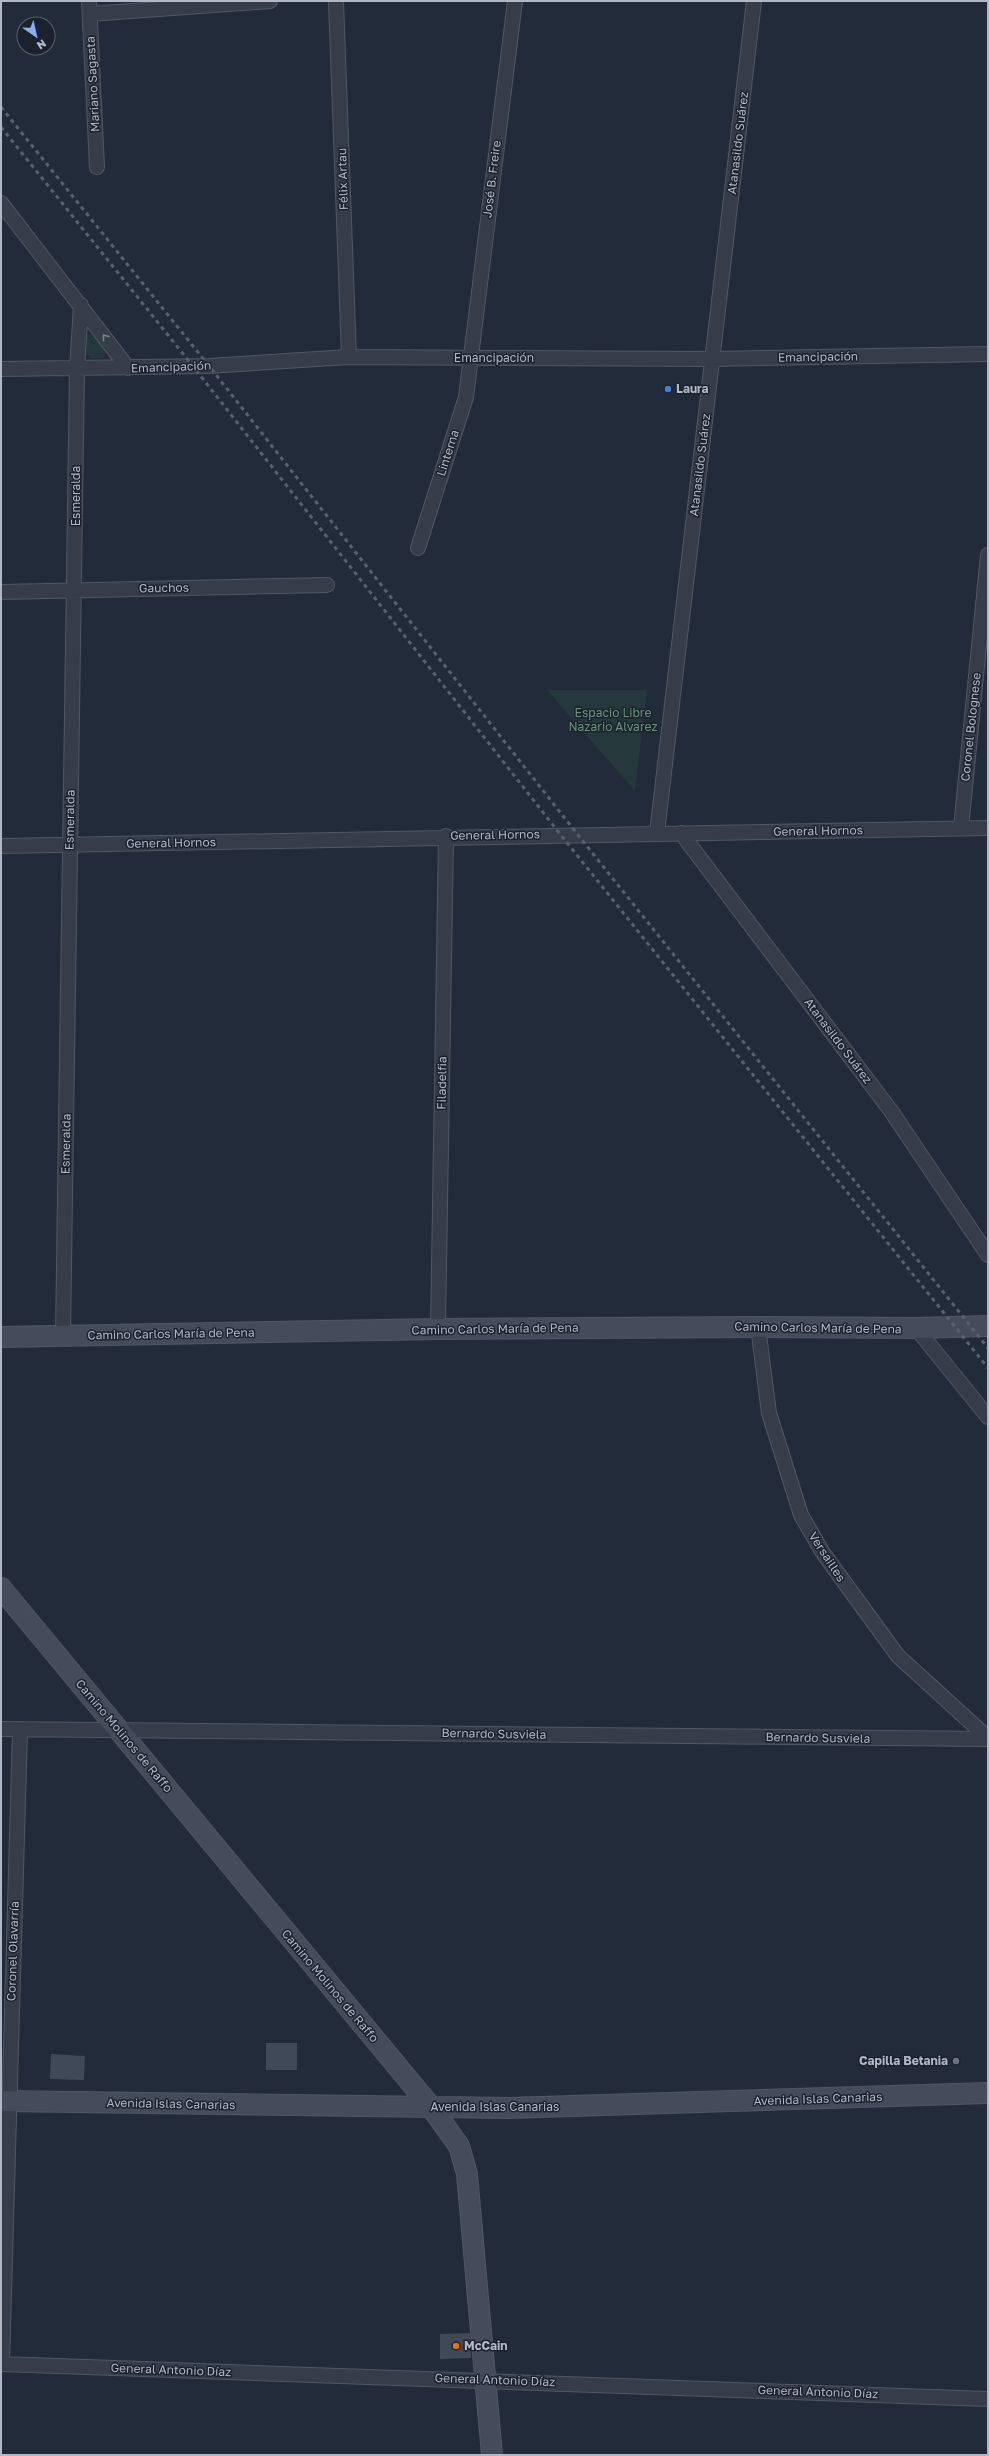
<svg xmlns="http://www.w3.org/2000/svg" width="989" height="2456" font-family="'Golos Text',sans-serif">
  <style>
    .green { fill: #25383b }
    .building { fill: #3f4958 }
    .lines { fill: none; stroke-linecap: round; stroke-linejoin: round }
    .street-casing { stroke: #515864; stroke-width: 16 }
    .secondary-casing { stroke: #515864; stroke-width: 22 }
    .street { stroke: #363d49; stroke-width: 14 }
    .secondary { stroke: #444c5c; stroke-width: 20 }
    .rail { stroke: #586170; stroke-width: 3; stroke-dasharray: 4 4; stroke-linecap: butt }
    .oneway { stroke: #7a818d }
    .shop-dot { fill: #3f7fe0; stroke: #1b222e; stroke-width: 1.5 }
    .worship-dot { fill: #6b7280; stroke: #1b222e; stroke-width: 1.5 }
    .food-dot { fill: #e8710a; stroke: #1b222e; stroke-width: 1.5 }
    .labels { text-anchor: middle; stroke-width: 3; stroke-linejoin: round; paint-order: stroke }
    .street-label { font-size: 12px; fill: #b1b8c5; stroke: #1b222e }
    .poi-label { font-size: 12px; font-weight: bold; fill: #b1b8c5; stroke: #1b222e; text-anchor: start }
    .park-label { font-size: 12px; fill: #699575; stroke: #1b222e }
  </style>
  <rect width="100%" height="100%" fill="#222b39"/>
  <!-- green -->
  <path class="green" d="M91,334L106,350L104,358H91L86,354L87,335Z
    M547,690H647L635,791Z"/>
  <!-- building -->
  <path class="building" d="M266,2043H297V2070H266Z
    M51,2054L85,2056L84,2080L50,2079Z
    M470,2333L471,2358L440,2359V2334Z"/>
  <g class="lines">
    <!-- street casing -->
    <g class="street-casing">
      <path id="street" d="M89,1L97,167
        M336,1L349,357
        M90,14L270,1
        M1,203L128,368
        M1,369L209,366L349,357L712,359L988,354
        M418,548L466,397L515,1
        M1,592L327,585
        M961,828L988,555
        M657,833L754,1
        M681,833L891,1111L988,1255
        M1,846L988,828
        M758,1327L769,1413L801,1515L823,1553L898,1656L988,1738
        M916,1328L988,1417
        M438,1329L446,836
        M63,1335L77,369L81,305
        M1,1729L988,1739
        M1,2364L988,2399
        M2,2364L20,1730"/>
    </g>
    <!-- secondary casing -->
    <g class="secondary-casing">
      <path id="secondary" d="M1,1337L438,1329L758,1327L916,1328L988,1326
        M1,1588L431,2107L459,2146L467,2174L492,2455
        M1,2101L508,2108L988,2093"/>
    </g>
    <!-- street -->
    <use href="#street" class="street"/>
    <!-- secondary -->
    <use href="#secondary" class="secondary"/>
    <!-- rail -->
    <path class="rail" d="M1,107L209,366L578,835L988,1348
      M1,127L192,365L560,834L988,1368"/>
  </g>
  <!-- one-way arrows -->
  <defs><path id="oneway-chevron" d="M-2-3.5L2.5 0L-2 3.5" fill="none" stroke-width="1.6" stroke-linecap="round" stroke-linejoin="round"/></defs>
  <use class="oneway" href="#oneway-chevron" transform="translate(105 337) rotate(-127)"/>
  <!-- markers -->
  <circle class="shop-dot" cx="668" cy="389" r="4"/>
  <circle class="worship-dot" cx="956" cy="2061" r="4"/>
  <circle class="food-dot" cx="456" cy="2346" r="4"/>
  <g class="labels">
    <!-- street labels -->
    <g class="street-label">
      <text transform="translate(93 84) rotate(-93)" y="4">Mariano Sagasta</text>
      <text transform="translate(738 143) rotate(-83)" y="4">Atanasildo Suárez</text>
      <text transform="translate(343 179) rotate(-92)" y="4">Félix Artau</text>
      <text transform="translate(492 179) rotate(-83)" y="4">José B. Freire</text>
      <text transform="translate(818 357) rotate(-1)" y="4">Emancipación</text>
      <text x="494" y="362">Emancipación</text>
      <text transform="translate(171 367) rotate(-2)" y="4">Emancipación</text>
      <text transform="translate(448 453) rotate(-72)" y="4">Linterna</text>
      <text transform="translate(700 465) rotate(-83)" y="4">Atanasildo Suárez</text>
      <text transform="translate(76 496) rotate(-90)" y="4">Esmeralda</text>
      <text transform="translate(164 588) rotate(-1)" y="4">Gauchos</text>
      <text transform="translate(971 727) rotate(-84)" y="4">Coronel Bolognese</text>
      <text transform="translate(70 820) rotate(-89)" y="4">Esmeralda</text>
      <text transform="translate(818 831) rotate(-1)" y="4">General Hornos</text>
      <text transform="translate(495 835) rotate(-1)" y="4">General Hornos</text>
      <text transform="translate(171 843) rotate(-1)" y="4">General Hornos</text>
      <text transform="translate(838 1041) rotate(53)" y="4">Atanasildo Suárez</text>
      <text transform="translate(442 1083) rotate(-89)" y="4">Filadelfia</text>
      <text transform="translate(66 1144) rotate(-89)" y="4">Esmeralda</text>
      <text transform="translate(818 1328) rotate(1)" y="4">Camino Carlos María de Pena</text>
      <text transform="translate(495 1329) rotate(-1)" y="4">Camino Carlos María de Pena</text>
      <text transform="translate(171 1334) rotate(-1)" y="4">Camino Carlos María de Pena</text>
      <text transform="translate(827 1557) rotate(57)" y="4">Versailles</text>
      <text transform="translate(494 1734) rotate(1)" y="4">Bernardo Susviela</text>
      <text transform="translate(124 1736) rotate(50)" y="4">Camino Molinos de Raffo</text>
      <text transform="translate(818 1738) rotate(1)" y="4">Bernardo Susviela</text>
      <text transform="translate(13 1951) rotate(-88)" y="4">Coronel Olavarría</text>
      <text transform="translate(330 1986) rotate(50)" y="4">Camino Molinos de Raffo</text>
      <text transform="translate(818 2099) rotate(-2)" y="4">Avenida Islas Canarias</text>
      <text transform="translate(171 2104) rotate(1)" y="4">Avenida Islas Canarias</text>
      <text x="495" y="2111">Avenida Islas Canarias</text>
      <text transform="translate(171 2370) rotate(2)" y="4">General Antonio Díaz</text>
      <text transform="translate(495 2380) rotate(2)" y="4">General Antonio Díaz</text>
      <text transform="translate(818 2392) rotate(2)" y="4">General Antonio Díaz</text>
    </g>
    <!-- poi labels -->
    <g class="poi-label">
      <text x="676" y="393">Laura</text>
      <text x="948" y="2065" text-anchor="end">Capilla Betania</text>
      <text x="464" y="2350">McCain</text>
    </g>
    <!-- park labels -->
    <g class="park-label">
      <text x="613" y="717">Espacio Libre<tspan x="613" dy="14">Nazario Alvarez</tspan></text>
    </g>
  </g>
  <!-- border -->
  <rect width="989" height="2456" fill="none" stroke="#b1b8c5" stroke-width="4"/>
  <!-- north arrow -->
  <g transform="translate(36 36) rotate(146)"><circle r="19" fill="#1b222e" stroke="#575e6a"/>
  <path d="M0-3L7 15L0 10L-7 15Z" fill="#88aef3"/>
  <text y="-6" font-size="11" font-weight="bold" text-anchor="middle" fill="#b1b8c5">N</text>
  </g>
</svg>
